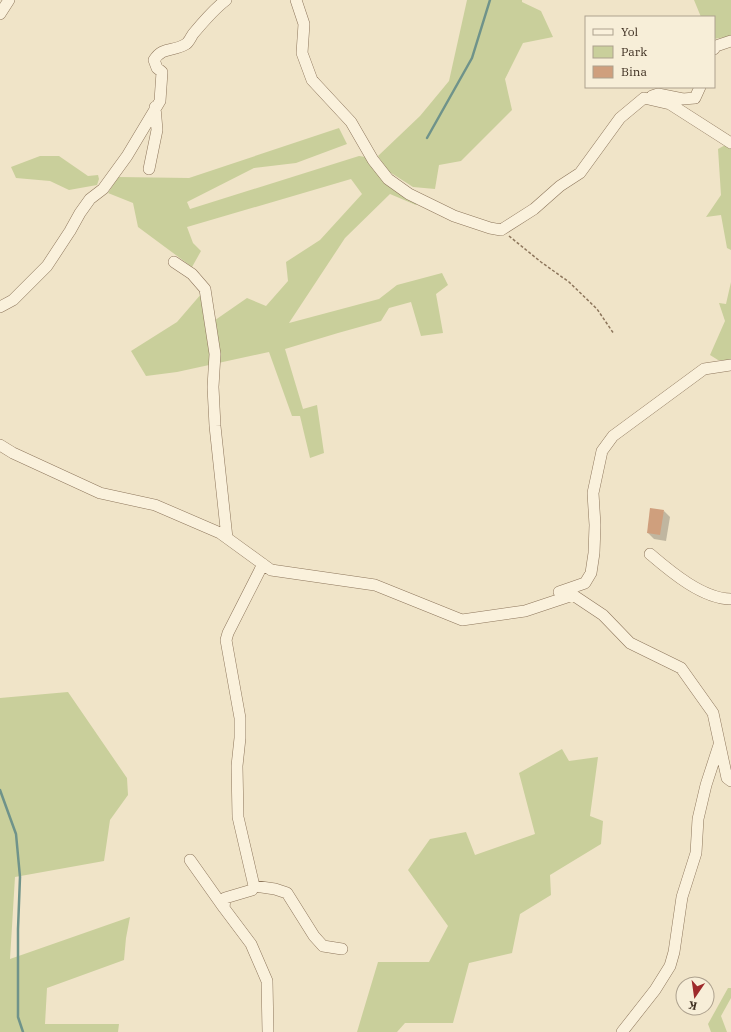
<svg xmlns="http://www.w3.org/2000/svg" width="731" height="1032" font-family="'IBM Plex Serif',serif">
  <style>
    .green { fill: #c9cf9b }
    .shadow { fill: #0003 }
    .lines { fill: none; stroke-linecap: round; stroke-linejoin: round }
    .stream { stroke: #6f938a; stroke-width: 2.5 }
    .building { fill: #cf9f7d }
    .minor-casing { stroke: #8d765c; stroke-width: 12 }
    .path { stroke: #8d765c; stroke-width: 1.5; stroke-dasharray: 3 2; stroke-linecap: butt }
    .minor { stroke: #faf1dc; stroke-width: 11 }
  </style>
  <rect width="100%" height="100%" fill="#f0e4c8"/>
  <!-- green -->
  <path class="green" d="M467,0H522V2L541,11L553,37L523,43L505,79L512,110L461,161L439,165L435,189L413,187L388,171L378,156L420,116L449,81Z
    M694,0H731V36L714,39V17H701Z
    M339,128L347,144L296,163L254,168L187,202L190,209L359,156L366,157L418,202L416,205L390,194L345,238L289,323L379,299L397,285L442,273L448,285L436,294L443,333L421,336L411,302L389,308L381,321L338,333L285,349L303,409L317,405L324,453L310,458L300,416H292L269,352L177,372L146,376L131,351L177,322L202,293L208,325L247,298L266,306L288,281L286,262L320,240L362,194L351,179L187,227L193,243L201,251L192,267L138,227L133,203L108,193L118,177L189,178Z
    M731,142V250L727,248L721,215L706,217L721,195L718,149Z
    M40,156H59L88,176L98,175L99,179L97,185L69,190L50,181L16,178L11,167Z
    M731,282V360H718L710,355L725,321L719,303L726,304Z
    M68,692L127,778L128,795L110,820L104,861L15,877L10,959L130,917L126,938L124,960L47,988L45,1024H119L118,1032H0V698Z
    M562,749L569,761L598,757L590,816L603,821L601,844L550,875L551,895L520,914L512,953L469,963L453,1023H405L397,1032H357L378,962H429L448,926L408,870L430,839L466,832L475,855L535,834L519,773Z
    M728,988H731V998L721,1016L727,1032H711L708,1024Z"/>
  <!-- shadow -->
  <path class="shadow" d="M664,511L670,517L666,541L654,539L648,533Z"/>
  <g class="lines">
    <!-- stream -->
    <path class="stream" d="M427,138L472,58L490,0
      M0,790L16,834L20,877L18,929V1017L23,1032"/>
  </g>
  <!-- building -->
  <path class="building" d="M650,508L664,510L660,535L647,533Z"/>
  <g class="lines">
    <!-- minor casing -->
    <g class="minor-casing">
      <path id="minor" d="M296,0L304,24L302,53L312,80L351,122L373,160L388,179L409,194L454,216L490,228L501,230L534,209L560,186L580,173L620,118L644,98L670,104L731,143
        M0,14L9,0
        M714,49L716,46L731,41
        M652,96L658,94L683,99L695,98L700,87
        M149,169L157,130L155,107
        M174,262L192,274L205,289L215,354L213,387L215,426L227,538
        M0,307L13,300L47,266L70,231L80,213L90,199L103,189L127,156L160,101L162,72L157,68L154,60C163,46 173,52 186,44C189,42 191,37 193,34C203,22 214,9 226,0
        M0,445L13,453L100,493L155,505L220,533L271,570L375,585L462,620L525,611L573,595L603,615L630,643L681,668L713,713L727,778L731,781
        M650,554C671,572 703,599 731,599
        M263,564L228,633L226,640L240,718V738L237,766L238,817L254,886L252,890L225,898L224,908L251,944L267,981L268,1032
        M559,592L585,583L591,573L594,553L595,525L593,493L602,451L613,436L704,369L731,365
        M190,860L224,908
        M254,886L275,889L287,893L314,936L323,946L342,949
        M622,1032L655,990L670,966L674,952L682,897L696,853L698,819L706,785L719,745"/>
    </g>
    <!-- path -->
    <path class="path" d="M509,236L541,262L569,282L597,309L614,334"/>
    <!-- minor -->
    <use href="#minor" class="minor"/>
  </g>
  <!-- legend -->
  <rect x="585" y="16" width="130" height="72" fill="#f7eed8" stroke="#ada18e"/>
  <rect x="593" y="29" width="20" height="6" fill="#faf1dc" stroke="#ada18e"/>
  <text x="621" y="36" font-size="12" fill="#3d2e20">Yol</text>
  <rect x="593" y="46" width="20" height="12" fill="#c9cf9b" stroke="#ada18e"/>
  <text x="621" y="56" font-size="12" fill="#3d2e20">Park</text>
  <rect x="593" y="66" width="20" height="12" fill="#cf9f7d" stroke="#ada18e"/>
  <text x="621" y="76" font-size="12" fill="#3d2e20">Bina</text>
  <!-- north arrow -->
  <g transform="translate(695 996) rotate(193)"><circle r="19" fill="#f7eed8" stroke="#ada18e"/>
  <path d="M0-3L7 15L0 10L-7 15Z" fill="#9e2a2b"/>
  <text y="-6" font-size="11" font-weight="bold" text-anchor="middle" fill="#3d2e20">K</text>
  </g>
</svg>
